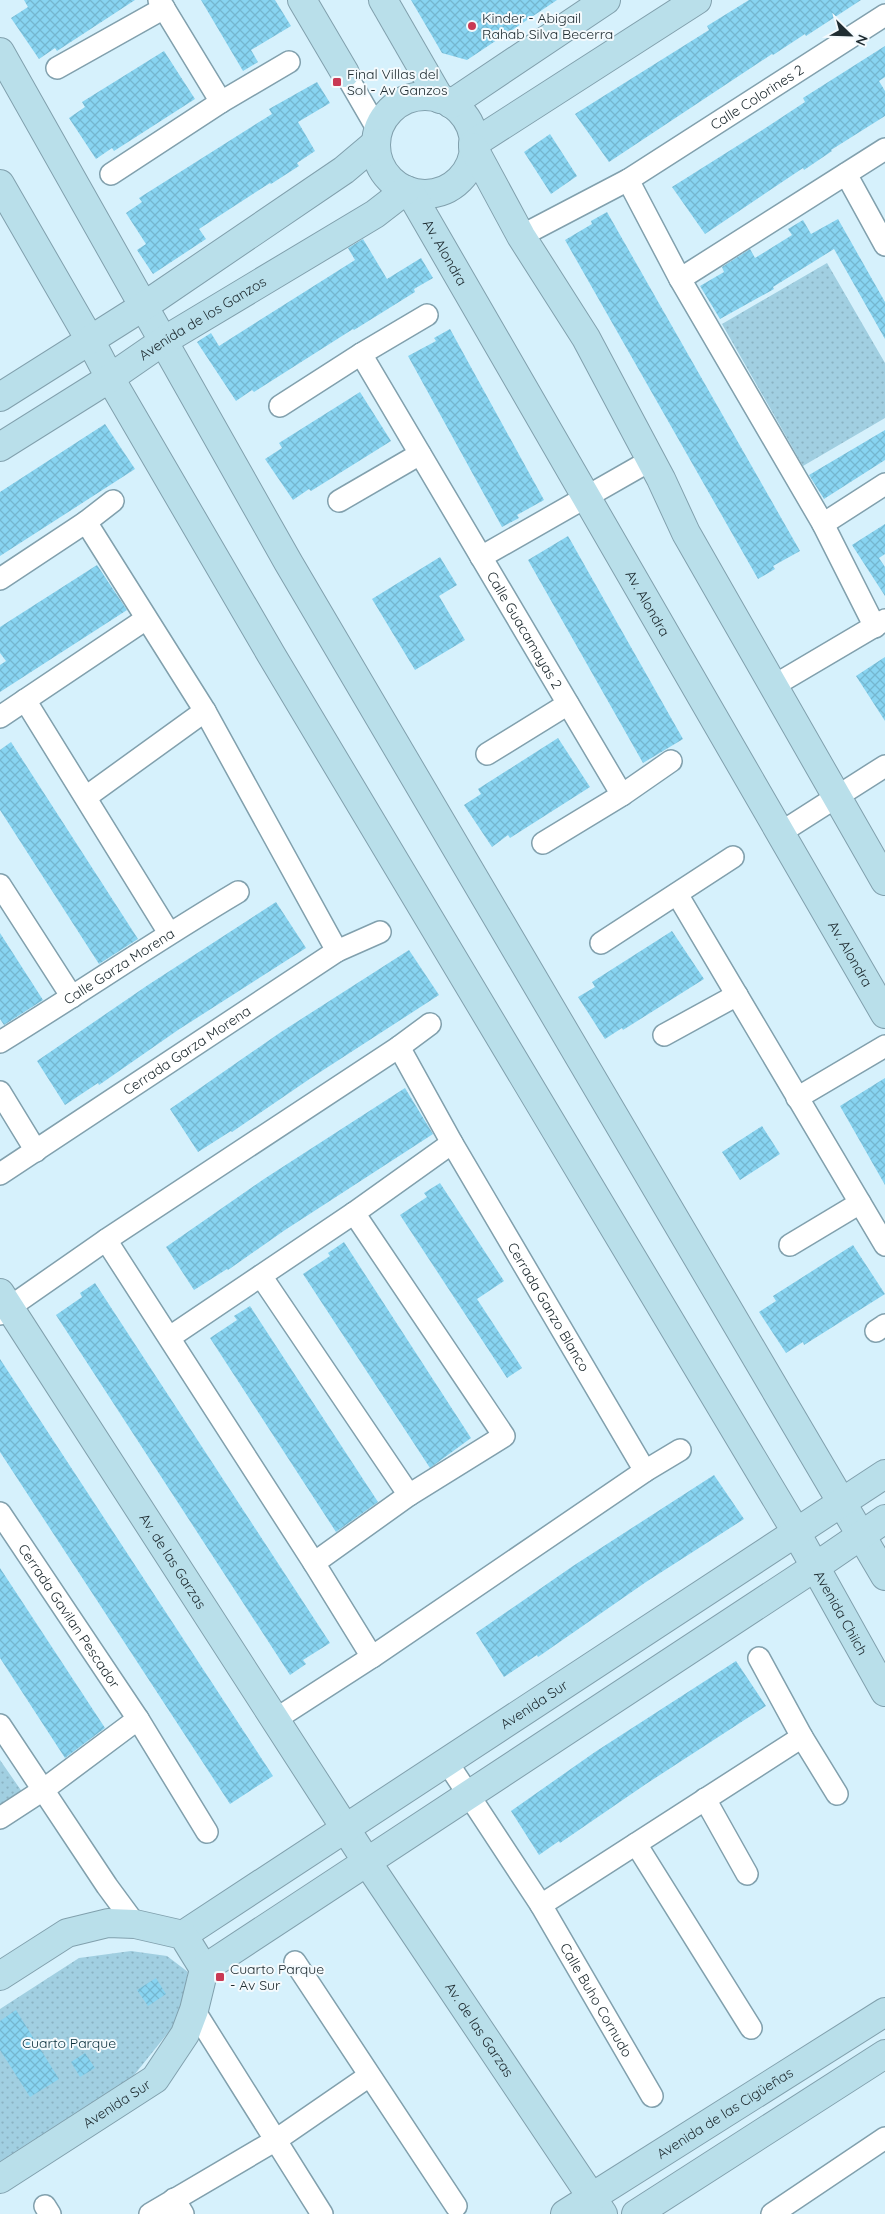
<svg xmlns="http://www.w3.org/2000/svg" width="885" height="2214" font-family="Quicksand,sans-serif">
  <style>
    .park { fill: url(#park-dots) }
    .building { fill: url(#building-cross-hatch) }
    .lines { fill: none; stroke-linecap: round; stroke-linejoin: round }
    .street-casing { stroke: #81a0ad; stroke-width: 24 }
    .secondary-casing { stroke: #81a0ad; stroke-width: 30 }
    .street { stroke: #fff; stroke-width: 21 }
    .secondary { stroke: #b9dfea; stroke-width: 28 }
    .poi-dot { fill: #c93954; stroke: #f4fafd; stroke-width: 2 }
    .labels { text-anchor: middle; stroke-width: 4; stroke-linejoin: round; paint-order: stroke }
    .poi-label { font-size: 14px; fill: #202d32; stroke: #f4fafd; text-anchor: start }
    .street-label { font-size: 14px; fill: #202d32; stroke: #f4fafd }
    .park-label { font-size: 14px; fill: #082e3a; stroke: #f4fafd }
  </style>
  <defs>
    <pattern id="park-dots" width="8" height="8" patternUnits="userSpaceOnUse" patternTransform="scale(1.25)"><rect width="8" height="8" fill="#a1cfe1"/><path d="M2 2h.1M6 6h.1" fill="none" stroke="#8ab2c2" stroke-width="1.8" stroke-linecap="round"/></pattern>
    <pattern id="building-cross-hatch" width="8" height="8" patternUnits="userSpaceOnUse" patternTransform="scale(1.25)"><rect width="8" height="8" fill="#88d4f1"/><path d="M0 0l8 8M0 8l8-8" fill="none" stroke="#75b6cf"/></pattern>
  </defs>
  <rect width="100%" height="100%" fill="#d6f1fc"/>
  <!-- park -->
  <path class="park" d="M827,263L885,363V418L803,466L722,324Z
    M0,1760L27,1799L0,1818Z
    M131,1951L167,1956L188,1972L179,2019L127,2084L0,2170V2009L79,1958Z"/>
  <!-- building -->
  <path class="building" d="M24,0H135L57,51L55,48L39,59L11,18L28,7Z
    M201,0H275L291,26L251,50L258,62L243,71Z
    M411,0H557L467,60L442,53Z
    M749,0H861L806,36L805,34L773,55L772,54L609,162L575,114L709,30L707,26Z
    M885,46V77L879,81L885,91V116L831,150L832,151L804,170L803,168L705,234L672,187L767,127L805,102L803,98Z
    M164,51L195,99L114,151L112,148L96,159L69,118L85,107L82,102Z
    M317,82L330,103L298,122L315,151L297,163L299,166L271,184L270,183L199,229L206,239L153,274L137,250L146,244L126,213L142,202L139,198L272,114L269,109Z
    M550,134L577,176L551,194L524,152Z
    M607,212L800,551L773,566L775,569L758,579L565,240L592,224L591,221Z
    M838,219L885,302V339L834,249L773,287L774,289L720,319L700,286L724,272L722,267L750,249L755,258L792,235L788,229L803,220L811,234Z
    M363,239L387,279L421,258L433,278L414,289L415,292L354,330L353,329L254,392L252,390L236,401L197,342L211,333L219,346L355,260L348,248Z
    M450,329L544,500L517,515L519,518L502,527L408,356L436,341L434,338Z
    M360,392L391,441L311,491L309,489L293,500L265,459L282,448L279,443Z
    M105,424L135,469L0,556V492Z
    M885,430V460L824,499L809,475Z
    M885,524V554L879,558L885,567V596L852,545Z
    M568,536L683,739L643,763L528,560Z
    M440,557L457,585L439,596L465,640L415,670L372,599Z
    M97,565L127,610L0,692V665L6,661L0,653V627Z
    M885,657V721L856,676Z
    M558,738L590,787L510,838L508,835L492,847L464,805L481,794L478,789Z
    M11,742L138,939L99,964L0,810V750Z
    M276,902L306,948L178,1030L99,1085L98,1083L65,1105L37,1061L148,985Z
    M672,931L704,979L623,1030L622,1028L605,1039L578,997L595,987L592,982Z
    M0,933L43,1000L4,1025L0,1019Z
    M409,950L439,995L311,1078L232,1132L231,1131L198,1152L170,1109L281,1032Z
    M885,1078V1185L840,1106Z
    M405,1088L433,1134L285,1230L228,1270L227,1269L194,1290L166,1247L264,1179Z
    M762,1126L780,1154L740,1180L722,1152Z
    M440,1183L504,1281L477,1299L522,1368L507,1378L400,1215L427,1197L424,1193Z
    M344,1242L471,1438L430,1468L303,1274L330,1256L328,1253Z
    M853,1245L885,1294L804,1345L803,1342L786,1353L759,1312L776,1301L773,1296Z
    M95,1283L330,1643L303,1660L306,1664L290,1675L56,1315L82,1297L80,1293Z
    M250,1306L378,1502L336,1532L210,1338L237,1320L234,1316Z
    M0,1359L273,1776L230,1804L0,1452Z
    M714,1475L744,1519L646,1582L538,1657L537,1655L504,1677L476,1633L573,1566Z
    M0,1568L105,1728L65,1758L0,1658Z
    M736,1661L766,1706L646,1784L560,1843L559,1841L539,1855L511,1811L595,1752Z
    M156,1978L166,1994L148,2006L137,1990Z
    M16,2010L59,2079L30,2097L0,2050V2021Z
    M85,2053L95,2068L80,2077L71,2062Z"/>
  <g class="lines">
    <!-- street casing -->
    <g class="street-casing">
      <g id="street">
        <path d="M159,0L221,102"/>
        <path d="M57,68L164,8"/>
        <path d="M345,73L378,130"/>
        <path d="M111,174L221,102L289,62"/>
        <path d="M846,174L885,245"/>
        <path d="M628,180L680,279L823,524L875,627"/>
        <path id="s1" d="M521,236L628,180L885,15"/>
        <path d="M680,279L885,149"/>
        <path id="s2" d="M361,354L622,795"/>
        <path d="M280,406L361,354L427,315"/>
        <path d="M339,501L420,454"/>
        <path d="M86,522L205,711L337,951"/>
        <path d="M823,524L885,484"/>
        <path d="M481,557L651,460"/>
        <path d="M0,579L86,522L113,501"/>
        <path d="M775,685L885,620"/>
        <path d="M25,700L169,933"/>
        <path d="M0,717L146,619"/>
        <path d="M487,754L568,704"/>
        <path d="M86,797L205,711"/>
        <path d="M780,833L885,766"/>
        <path d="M543,843L622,795L671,761"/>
        <path d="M0,885L72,997"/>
        <path d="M677,894L885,1245"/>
        <path d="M601,943L733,857"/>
        <path d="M664,1035L737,995"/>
        <path id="s3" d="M0,1042C80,993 157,940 238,892"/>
        <path id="s4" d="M399,1047L452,1143L645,1471"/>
        <path d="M0,1092L36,1151"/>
        <path d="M797,1098L885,1046"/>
        <path id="s5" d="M0,1174L337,951L380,932"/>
        <path d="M106,1240L314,1563L372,1657"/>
        <path d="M790,1245L860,1203"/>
        <path d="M261,1276L409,1495"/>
        <path d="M0,1314L106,1240L399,1047L430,1024"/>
        <path d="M876,1331L885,1325"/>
        <path d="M170,1337L354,1213L452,1143"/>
        <path id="s6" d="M0,1513L138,1719L207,1832"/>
        <path d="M314,1563L409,1495L504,1436L354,1213"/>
        <path d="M759,1658L802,1737L837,1794"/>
        <path d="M276,1719L372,1657L645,1471L680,1450"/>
        <path d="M0,1725L107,1886L135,1924"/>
        <path id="s7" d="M447,1762L541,1905L652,2096"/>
        <path d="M705,1799L747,1874"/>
        <path d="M0,1818L43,1790L138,1719"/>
        <path d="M636,1844L751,2028"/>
        <path d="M541,1905L802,1737"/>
        <path d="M295,1962L456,2206"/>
        <path d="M194,2010L322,2214"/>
        <path d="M174,2199L183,2214"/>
        <path d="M45,2206L50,2214"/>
        <path d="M150,2214L276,2140L369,2076"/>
        <path d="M772,2214L885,2138"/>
      </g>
    </g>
    <!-- secondary casing -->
    <g class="secondary-casing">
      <g id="secondary">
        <path d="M302,0L345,73"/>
        <path d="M383,0L440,99"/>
        <path d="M0,52L288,562L885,1576"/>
        <circle cx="425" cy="145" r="49"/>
        <path d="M451,104L606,0"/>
        <path d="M473,144L697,0"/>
        <path d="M473,147L521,236L586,338L661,479L686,533L885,881"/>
        <path id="s8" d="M0,184L90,340L110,378L272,656L789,1520L885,1692"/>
        <path id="s9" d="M410,192L885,1014"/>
        <path d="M0,397L144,306L344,170L376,143"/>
        <path id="s10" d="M0,447L110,378L165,340L375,214L406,190"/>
        <path id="s11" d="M0,1293L367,1862L603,2214"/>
        <path id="s12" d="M183,1935L885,1474"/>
        <path d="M0,1976L67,1933L108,1923L135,1924L183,1935L204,1969"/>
        <path id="s13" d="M0,2179L155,2079L185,2034L194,2010L204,1969L815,1567L885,1519"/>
        <path id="s14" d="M565,2214L885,2012"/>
        <path d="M636,2214L885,2054"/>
      </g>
    </g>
    <!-- street -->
    <use href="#street" class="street"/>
    <!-- secondary -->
    <use href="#secondary" class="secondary"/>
  </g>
  <!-- markers -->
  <g class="poi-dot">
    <circle cx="472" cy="26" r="5"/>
    <rect x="332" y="77" width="10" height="10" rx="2.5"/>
    <rect x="215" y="1972" width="10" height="10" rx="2.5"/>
  </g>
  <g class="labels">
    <!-- poi labels -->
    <g class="poi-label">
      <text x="482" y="23">Kinder - Abigail<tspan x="482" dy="16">Rahab Silva Becerra</tspan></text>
      <text x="347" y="79">Final Villas del<tspan x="347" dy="16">Sol - Av Ganzos</tspan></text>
      <text x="230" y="1974">Cuarto Parque<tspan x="230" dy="16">- Av Sur</tspan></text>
    </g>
    <!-- street labels -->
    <g class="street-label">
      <text dy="5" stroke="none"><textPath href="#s1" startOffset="274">Calle Colorines 2</textPath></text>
      <text dy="5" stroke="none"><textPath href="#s9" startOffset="70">Av. Alondra</textPath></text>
      <text dy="5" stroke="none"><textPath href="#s10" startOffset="240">Avenida de los Ganzos</textPath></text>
      <text dy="5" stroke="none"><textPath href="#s9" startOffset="475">Av. Alondra</textPath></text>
      <text dy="5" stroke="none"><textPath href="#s2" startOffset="321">Calle Guacamayas 2</textPath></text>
      <text dy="5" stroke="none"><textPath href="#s9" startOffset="880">Av. Alondra</textPath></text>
      <text dy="5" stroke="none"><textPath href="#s3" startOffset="141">Calle Garza Morena</textPath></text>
      <text dy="5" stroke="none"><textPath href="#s5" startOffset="224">Cerrada Garza Morena</textPath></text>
      <text dy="5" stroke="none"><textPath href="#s4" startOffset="300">Cerrada Ganzo Blanco</textPath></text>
      <text dy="5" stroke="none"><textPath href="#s11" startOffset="319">Av. de las Garzas</textPath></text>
      <text dy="5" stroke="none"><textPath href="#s8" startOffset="1658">Avenida Chiich</textPath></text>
      <text dy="5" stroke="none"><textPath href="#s6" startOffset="124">Cerrada Gavilan Pescador</textPath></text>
      <text dy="5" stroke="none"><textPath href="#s12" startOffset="420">Avenida Sur</textPath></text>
      <text dy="5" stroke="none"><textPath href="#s7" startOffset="281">Calle Buho Cornudo</textPath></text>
      <text dy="5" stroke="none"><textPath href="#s11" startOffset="879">Av. de las Garzas</textPath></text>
      <text dy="5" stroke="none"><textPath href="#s13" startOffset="139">Avenida Sur</textPath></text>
      <text dy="5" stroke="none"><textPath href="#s14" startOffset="189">Avenida de las Cigüeñas</textPath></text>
    </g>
    <!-- park labels -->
    <g class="park-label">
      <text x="69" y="2048">Cuarto Parque</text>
    </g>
  </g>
  <!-- north arrow -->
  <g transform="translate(850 35) rotate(113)" stroke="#f4fafd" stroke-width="4" paint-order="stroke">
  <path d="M0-4L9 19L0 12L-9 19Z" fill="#202d32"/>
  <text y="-8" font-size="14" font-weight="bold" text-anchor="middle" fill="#202d32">N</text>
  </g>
</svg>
